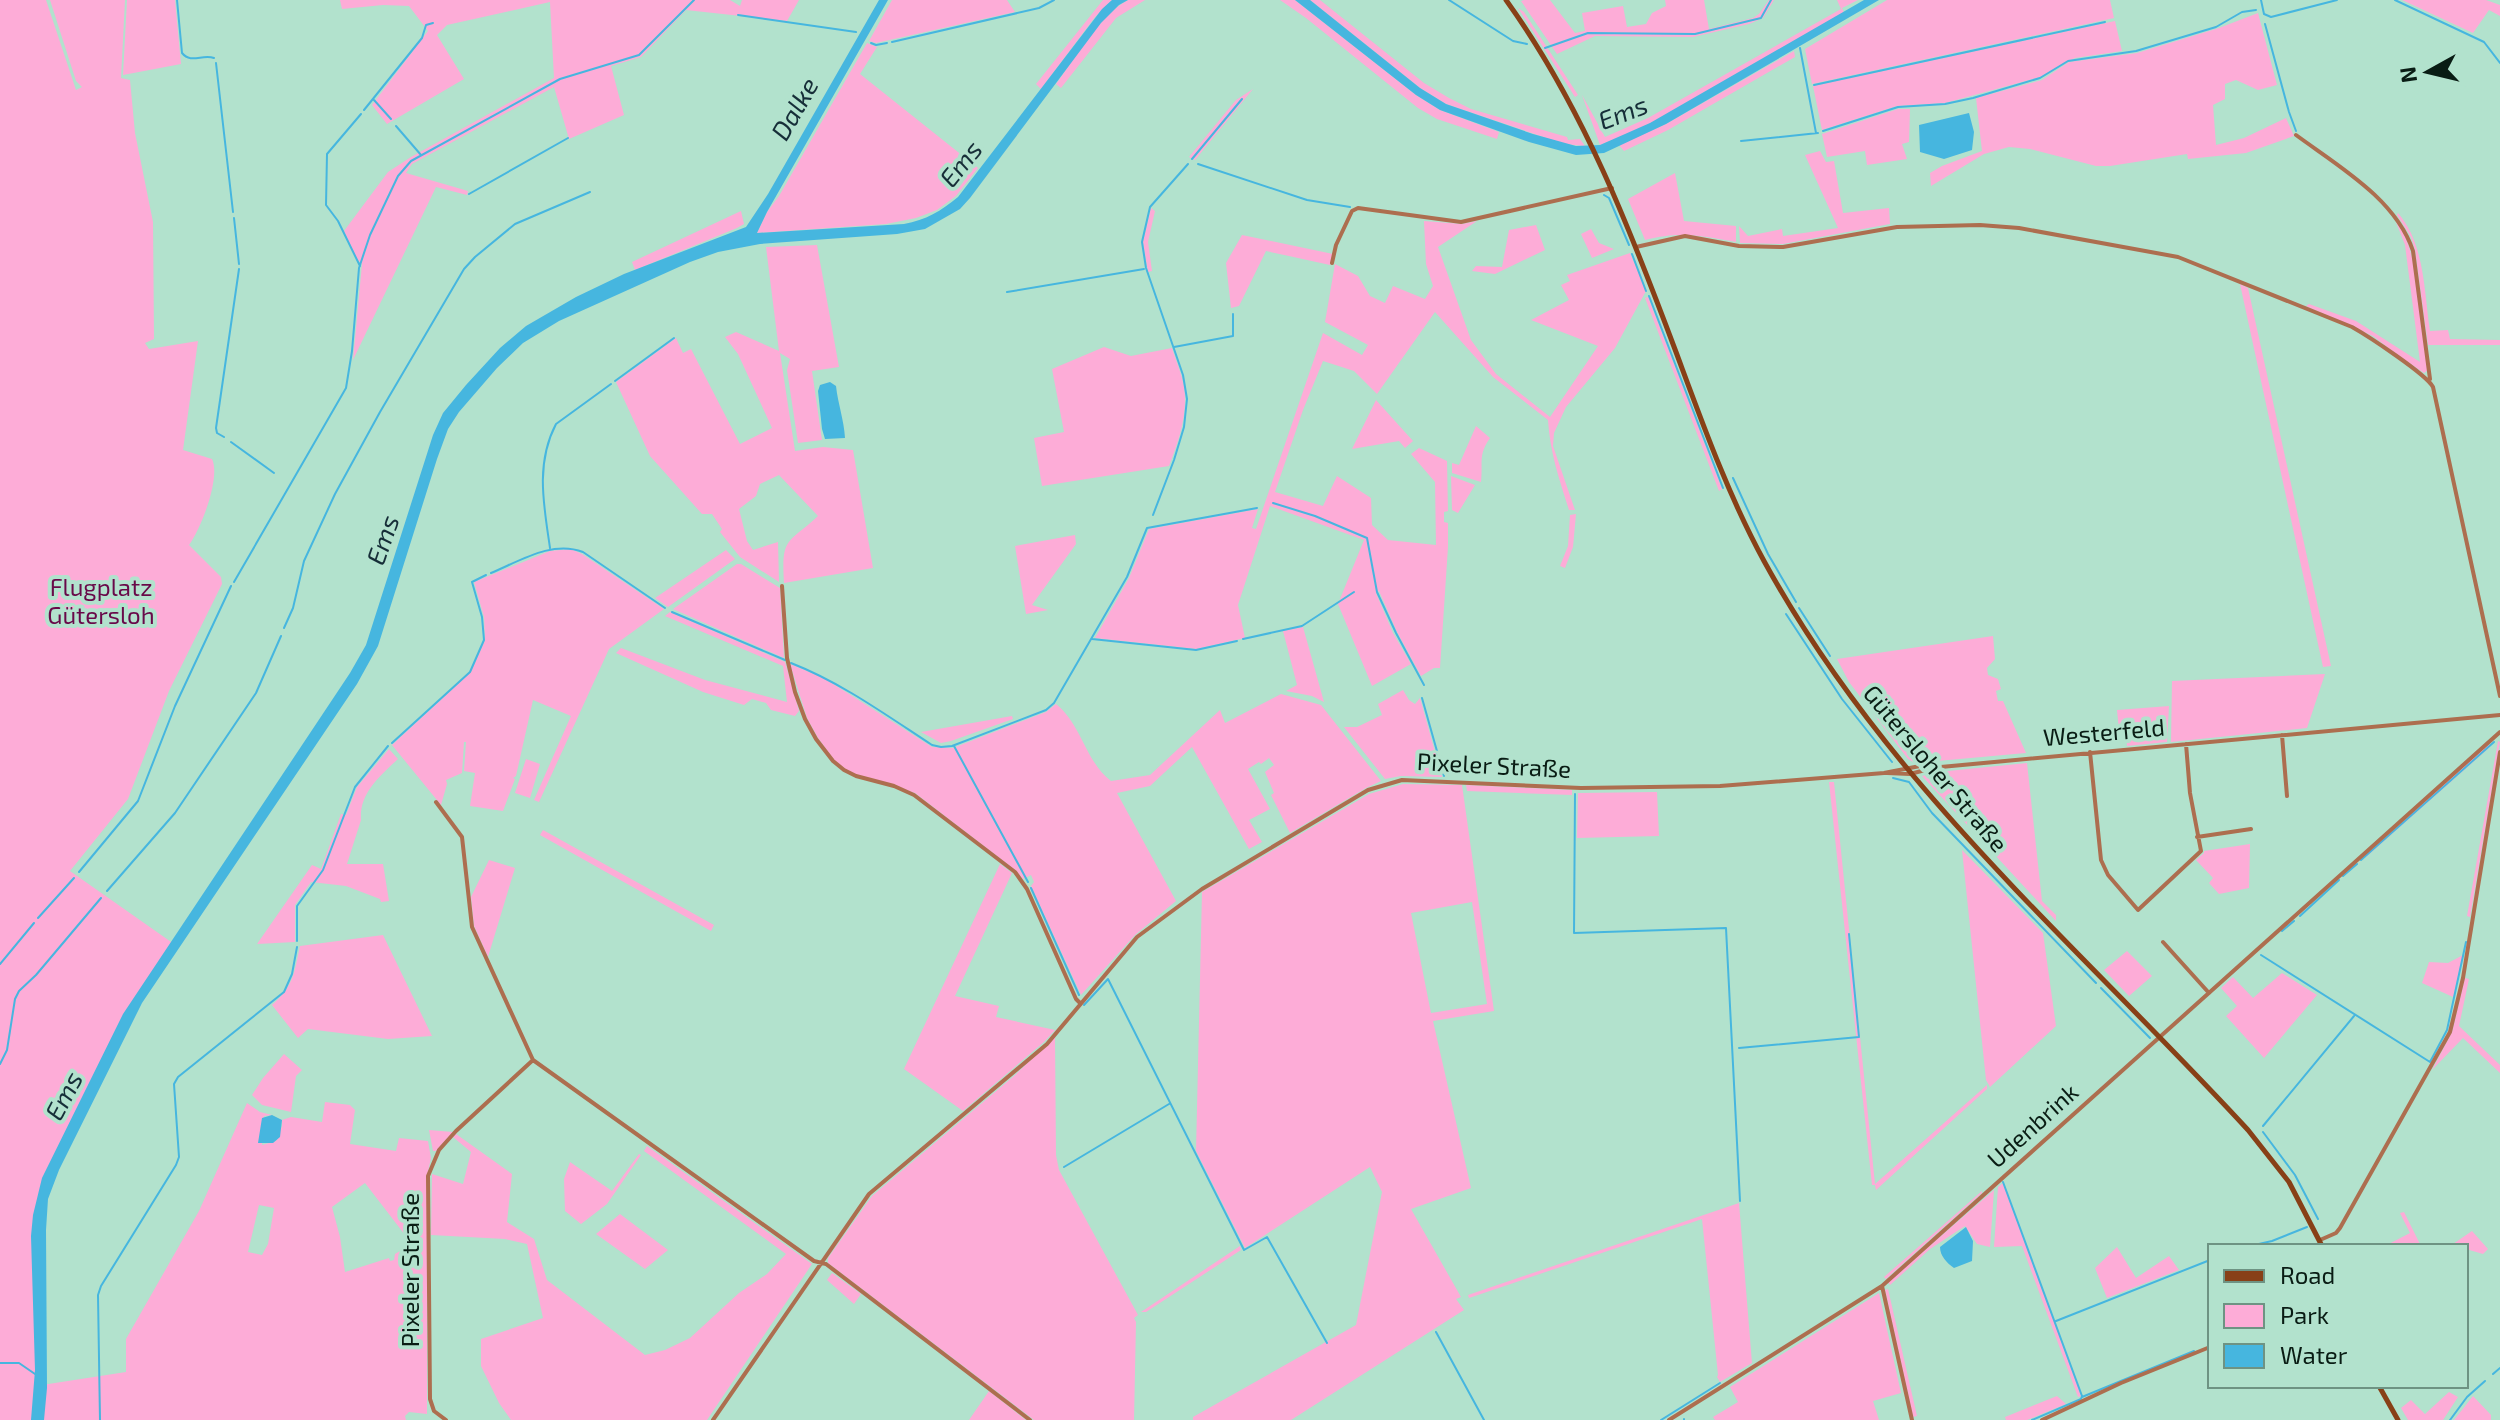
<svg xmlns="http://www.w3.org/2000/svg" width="2500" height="1420" font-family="'Exo 2',sans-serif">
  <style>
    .green { fill: #fdacd7; fill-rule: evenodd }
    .water { fill: #46b6df }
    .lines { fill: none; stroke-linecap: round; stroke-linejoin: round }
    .stream { stroke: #46b6df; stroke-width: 2 }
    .street { stroke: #ad6e4f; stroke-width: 4 }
    .secondary { stroke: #884017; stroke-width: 5 }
    .labels { text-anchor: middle; stroke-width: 8; stroke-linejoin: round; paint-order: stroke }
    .park-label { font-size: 24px; fill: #690949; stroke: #b2e2cd }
    .street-label { font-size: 24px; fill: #091c14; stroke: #b2e2cd }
    .water-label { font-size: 26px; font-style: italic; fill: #162e38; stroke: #b2e2cd }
  </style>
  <rect width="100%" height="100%" fill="#b2e2cd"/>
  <!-- green -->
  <path class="green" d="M0,0H46L76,90L82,87L76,81L50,0H125L121,78L130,80L135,133L153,222L154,339L145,343L149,349L198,341L183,450L212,459C221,477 201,529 189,545L221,577L222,584L169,691L128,799L70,871L174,944L140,996L43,1196L42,1385L126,1372V1339L199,1211L247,1103L260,1112L272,1115L264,1116L262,1145L276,1141L282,1126V1120L291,1117L322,1122L325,1102L350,1105L355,1110L350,1144L396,1151L399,1138L428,1141L431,1158L427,1176V1414L409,1412L405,1416L406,1420H0ZM365,1183L412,1244L395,1254L394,1260L390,1261L389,1258L345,1272L340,1237L332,1207ZM259,1205L274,1208L268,1244L262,1255L248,1252Z
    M127,0H175L181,64L123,75Z
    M340,0H730L740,6L742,0H799L787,21L686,10L641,57L611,66L624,115L569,139L554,87L412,164L406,173L468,191L467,195L436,187L353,360L362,264L357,259L344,231L388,172L411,157L554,78L550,2L447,25L437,35L464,79L387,124L372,105L428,31L409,6L383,5L342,9Z
    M892,0H1007L1015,12L876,43L869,41Z
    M1103,0H1112L1095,17L1041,89L1036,84Z
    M1128,0H1145L1116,18L1061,88L1056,84C1077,56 1097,17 1128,0Z
    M1280,0H1295L1416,95L1440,110L1499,132L1497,139L1437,119L1418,108L1306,18Z
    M1310,0H1320L1424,83L1449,98L1471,109L1567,137L1568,140L1580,139L1585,146L1564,144L1446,104L1420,88Z
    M1524,0H1550L1575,33L1585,31L1582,13L1623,6L1627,27L1646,24L1652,13L1666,6L1665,0H1704L1709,29L1753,18L1759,14L1769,0H1774L1763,18L1749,24L1693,37L1595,36L1557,54L1521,1Z
    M1837,0H1858L1842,8L1844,13C1764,59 1686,112 1600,145L1582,95L1605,137L1648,118L1841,9Z
    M1887,0H2110L2114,18L1812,84L1805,49Z
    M2402,0H2486L2500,5V16L2489,10L2473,33Z
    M1518,8L1524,12L1578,95L1575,97Z
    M2258,13L2277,85L2258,90L2236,80L2225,84V99L2213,105L2216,145L2244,138L2286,118L2294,136L2246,153L2188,159L2187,154L2110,166H2096L2030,149L2009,147L1984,154L1931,186L1930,173L1942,166L1982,151L1976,98L2042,80L2069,62L2137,53L2219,28Z
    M2115,21L2122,51L2075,58L2040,77L1945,103L1897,106L1822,130L1813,86Z
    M867,43L877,47L860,74L978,168L956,196L937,210L916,218L886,224L757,233L767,212L779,196Z
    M1794,51L1795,57L1668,130L1624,151L1619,145L1666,124Z
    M1253,89L1195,160L1189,157L1236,100Z
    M1898,109H1910L1909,142L1902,144L1907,159L1867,165L1865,151L1827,157L1822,134Z
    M1820,151L1826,162L1834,161L1843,213L1889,208L1890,224L1783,244L1740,243L1739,226L1748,236L1782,229L1783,236L1838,228L1805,155Z
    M1675,173L1684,221L1736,226V242C1700,236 1681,231 1645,240L1628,199Z
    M1151,208L1155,211L1148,242L1152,271L1148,272L1143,242Z
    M741,211L744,224L737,228L635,270L632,262Z
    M2398,213C2425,244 2424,292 2430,331L2448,330L2450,339L2500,340V345H2428L2415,250L2411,237L2397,215Z
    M1424,221L1462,224L1477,221L1438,247L1471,340L1496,374L1550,417L1598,346L1531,320L1569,300L1561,285L1570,281L1567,275L1630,253L1646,291L1615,348L1566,407L1554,433L1553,446L1575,510H1569C1559,479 1550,452 1548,420L1493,377L1435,312L1377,394L1354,371L1323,361L1303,410L1275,492L1323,506L1337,476L1371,498L1372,525L1388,540L1436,545L1435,482L1411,454L1419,448L1447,461L1448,511L1444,512V522L1448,523V547L1440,668H1434L1421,676L1397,632L1379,591L1376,593L1393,633L1411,664L1372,686L1338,604L1364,540L1270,506L1238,605L1245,638L1196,649L1095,638L1129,578L1149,529L1258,509L1252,528L1256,529L1323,333L1362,355L1368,345L1325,322L1335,264L1358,276L1370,296L1385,303L1393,286L1425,299L1433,286L1426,264Z
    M2396,222C2419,246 2423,335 2428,370L2424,373L2396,354L2373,336L2306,306L2309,304L2356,321L2420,362L2405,245Z
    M1536,225L1545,250L1495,274L1472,271L1476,266L1502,267L1509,230Z
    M1591,229L1599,243L1614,249L1592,258L1581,234Z
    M1242,235L1333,254L1330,265L1266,251L1239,306L1231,308L1226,263Z
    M817,245L839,367L812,371L822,440L798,443L787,370L790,359L780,353L795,451L823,447L853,450L873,568L784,583C781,536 788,544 818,516L779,475L760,484L756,496L739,509L747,541L753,550L778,542L779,582L740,557L720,532L722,529L712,514H702L650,456L616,382L676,338L683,353L691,349L740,444L772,428L738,354L725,337L736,332L779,351L766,247Z
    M2240,284L2248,288L2331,666L2323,667Z
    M1648,297L1722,489L1719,491L1645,298Z
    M1104,347L1131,356L1172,348C1177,364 1185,381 1185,397C1186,420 1177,446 1169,466L1042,486L1034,438L1064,432L1052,369Z
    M1376,400L1413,441L1405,448L1399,441L1352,449Z
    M1476,426L1490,438C1478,455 1483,462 1481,482L1452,473V463L1459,465Z
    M1451,476L1475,485L1458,513L1452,510Z
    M1576,514L1573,547L1565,568L1560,566L1568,546L1570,515Z
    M1075,535L1076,544L1032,605L1048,610L1026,614L1015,546Z
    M571,549L582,554L664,609L609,649L539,802L534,800L571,716L533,700L516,776L513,778L515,779L503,811L470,806L475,773L464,771L466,742H464L462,773L446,780L447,784L441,805L392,745L471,672L485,640L484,617L474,582L550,551Z
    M726,550L735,559L668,607L655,598Z
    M737,564H741L780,588L784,658L673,609Z
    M670,612L785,662L799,711L795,716L771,710L766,703L752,699L744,705L703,692L616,653L621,648L705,680L787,702L783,666L665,616Z
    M1303,627L1324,702L1312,696L1286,691L1297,685L1283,631Z
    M1993,636L1995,659L1987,668L1988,675L1998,679L2001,689L1996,691L1998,701H2003L2026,753L1915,763L1908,759L1849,682L1837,659Z
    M790,664L824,678L932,747L953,748L1046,712L1056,704C1082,725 1085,761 1111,781L1150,775L1220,710L1225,723L1281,694L1321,705L1381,781L1366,788L1290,833L1271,795L1274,793L1265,772L1274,765L1269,758L1261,764L1259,762L1248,769L1270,809L1249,820L1262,842L1249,849L1192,747L1150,786L1117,793L1176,901L1135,935L1081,995L1031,886L1034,882L1031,875L1023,879L1015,870L915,793L856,775L845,769L834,760L818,738L807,718Z
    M2325,674L2307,728L2171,742L2172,681Z
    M1403,690L1409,700L1415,704L1420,698L1442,777L1401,776L1385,779L1344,727H1357L1382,715L1378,704Z
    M2169,706L2167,742L2127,746L2126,729L2119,730L2117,710Z
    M1012,716L1013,719L951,741L941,743L921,732Z
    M2498,741L2500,742L2470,917L2467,916Z
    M2488,744L2490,747L2366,857L2364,855Z
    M389,749L398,759C380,776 359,793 361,820L347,864H383L389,901L381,902L380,899L346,886L311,882L295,905V942L257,944L312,865L321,869L341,814L346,815L357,787Z
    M526,759L540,764L530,798L515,793Z
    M2027,763L2042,901L2056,915V921L1922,776L1938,772Z
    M1829,782H1834L1875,1184L1987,1085V1089L1876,1190L1875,1185H1872Z
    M1403,784L1462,785L1494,1011L1433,1021L1471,1188L1411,1209L1461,1297L1456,1299L1464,1310L1291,1420H1193V1417L1356,1325L1382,1192L1370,1167L1245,1248L1196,1151L1202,892L1369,794ZM1472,902L1487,1004L1431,1013L1411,913Z
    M1466,785L1572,790V795L1467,791Z
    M1657,792L1659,836L1577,838L1578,793Z
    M543,830L714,925L711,931L540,835Z
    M2250,844L2249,888L2219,894L2209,883L2213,878L2196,860L2204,853V851Z
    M1962,850L2043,933L2056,1026L1990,1087L1986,1080Z
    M489,860L515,868L488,957L474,926L471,897Z
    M1000,864L1012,873L955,996L999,1006L996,1017L1055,1030L1044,1042L963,1111L904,1069Z
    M383,935L432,1036L388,1039L308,1029L298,1038L272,1005C294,986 294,973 300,946Z
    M2127,951L2152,976L2129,996L2104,970Z
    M2463,955L2453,997L2422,983L2429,962L2448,963Z
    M2282,973L2317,995L2264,1058L2226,1016L2237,1006L2221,988L2233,977L2253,998Z
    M2465,978L2469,979L2459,1026L2500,1065V1073L2463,1038L2432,1070L2452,1032Z
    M1055,1037L1056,1155L1059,1170L1138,1315L1134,1318L1136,1322L1134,1420H1034L828,1263V1258L872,1196L1014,1076Z
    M284,1054L302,1070L296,1076L291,1112L262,1105L252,1095L263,1078Z
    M429,1130L453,1132L436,1151H433Z
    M456,1134L512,1174L507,1222L534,1239L547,1280L645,1355L665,1350L690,1338L739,1293L767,1274L786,1254L644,1151L647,1146L812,1264L707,1420H511L499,1403L481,1366V1339L543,1318L527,1244L505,1239L431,1235L432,1174L463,1184L471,1152L453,1137Z
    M639,1154L641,1155L607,1204L581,1224L565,1211L564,1179L570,1162L612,1191Z
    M2003,1183L2081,1396L2078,1397L2022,1246L1994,1247L1998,1187Z
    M1994,1190L1990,1247L1977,1244L1965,1226L1930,1249L1890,1285L1888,1282Z
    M1982,1191V1193L1886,1279L1884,1277Z
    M1739,1203L1752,1363L1720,1382L1717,1377L1718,1375L1702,1219L1469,1298L1468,1295Z
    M2404,1212L2421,1246H2385L2410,1233L2400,1213Z
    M620,1214L668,1250L645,1269L596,1234Z
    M2472,1231L2488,1249L2483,1254L2466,1249V1246H2450Z
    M1240,1246L1241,1250L1146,1312H1141Z
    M2117,1247L2136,1278L2169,1256L2179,1270L2107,1298L2095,1268Z
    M832,1273L861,1294L854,1304L827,1280Z
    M1888,1289L1917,1416L1913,1417L1885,1290Z
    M1879,1293L1901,1393L1873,1401L1879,1420H1715L1713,1417L1738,1402L1730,1387Z
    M989,1391L1026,1420H969Z
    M2449,1392L2458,1397L2443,1420H2408L2401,1408L2411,1400L2425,1414Z
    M2057,1396L2066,1404L2027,1420H2006L2005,1417Z
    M2473,1396L2491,1415V1420H2454Z"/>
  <!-- water -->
  <path class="water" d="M879,0H888L767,212L757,233L904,224C926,220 941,211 958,197L1102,9L1112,0H1128L1119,5L1101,23L970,198L960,209L925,229L897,234L760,244L718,252L690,262L559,321L523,343L497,368L459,412L448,429L437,459L378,646L357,684L142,1003L59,1170L48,1199L46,1230L47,1388L44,1420H31L35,1370L31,1236L33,1215L42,1178L123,1014L350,673L366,645L433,435L443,413L466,385L500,348L526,326L576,297L624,274L746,227L768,194Z
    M1295,0H1310L1420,88L1446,104L1533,134L1576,146L1600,145L1650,123L1864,0H1879L1666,124L1604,153L1576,155L1529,142L1440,110L1416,95Z
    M1969,113L1974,132L1972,150L1944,159L1920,152L1919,125Z
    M830,382L836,386C838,404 844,420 845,438L825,439L822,429L818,391L820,385Z
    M272,1115L282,1120L280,1137L273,1143H258L262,1118Z
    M1966,1227L1973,1241L1972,1261L1954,1268C1947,1263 1940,1256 1940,1247Z"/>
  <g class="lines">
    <!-- stream -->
    <path class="stream" d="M177,0L182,53C191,64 202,54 214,58
      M1449,0L1513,41L1527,44
      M2261,0L2264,14L2271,17L2337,0
      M2395,0L2484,42L2500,63
      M738,15L856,32
      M2265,24L2289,112L2296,131
      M892,42L1039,8L1054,0
      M871,43L876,45L887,43
      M1545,48L1588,33L1695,34L1761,18L1771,0
      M1800,48L1816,133
      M216,63L233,212
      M1814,85L2105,22
      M374,100L391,119
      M364,110L422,38L426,25L433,23
      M396,126L421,155
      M1823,131L1898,107L1945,104L1973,98L2040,78L2068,61L2136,51L2216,27L2242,12L2256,10
      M1741,141L1818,133
      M1192,159L1242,99
      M1198,164L1307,200L1350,207
      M469,194L568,138
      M1604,195L1609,198L1629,245
      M234,218L239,264
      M1632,254L1646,291
      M360,266L338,221L326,205L327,154L361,114
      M1007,292L1144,269
      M1649,296L1723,488
      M1174,347L1233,336V314
      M615,381L674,338
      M224,437L217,433L216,428L239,269
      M231,442L274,473
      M1733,478L1768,554L1796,602
      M1273,503L1315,516L1367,538L1377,592L1396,633L1424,685
      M1153,515L1174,460L1184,427L1187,399L1183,375L1146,268L1142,242L1150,207L1188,164
      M550,548C544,506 535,464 556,424L611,384
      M491,573C520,561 552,540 583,552L665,608
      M234,582L346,388L352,351L359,268L370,235L398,176L411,161L560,79L639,55L694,0
      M1799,608L1830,656
      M672,612L785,660
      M1786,614L1842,699L1892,762
      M284,628L293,608L304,561L335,494L380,412L464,269L475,257L515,224L590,192
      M1092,639L1196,650L1237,641
      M1243,639L1302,626L1354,592
      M791,663C842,683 886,715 932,745L941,747L952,746L1046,710L1054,703L1127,577L1147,528L1257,508
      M1422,698L1444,776
      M392,743L470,672L484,640L482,617L472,582L486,575
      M954,746L1028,882
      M1893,778L1909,782L1932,813L2096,983
      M1575,794L1574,933L1726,928L1740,1201
      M2361,860L2494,742
      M79,872L138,801L175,706L231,586
      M2343,876L2357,864
      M1031,888L1079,995
      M107,891L175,813L256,693L281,636
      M2300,916L2339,880
      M38,918L74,878
      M2282,931L2294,921
      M297,941V906L323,870L355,787L388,746
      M2261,955L2430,1062L2447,1030L2466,942
      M0,964L34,923
      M2101,988L2150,1038
      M1084,1005L1108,979L1244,1250L1267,1237L1327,1343
      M1739,1048L1859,1037L1849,934
      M0,1064L7,1050L15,999L19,991L36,975L101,898
      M2263,1126L2354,1016
      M2263,1132L2295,1175L2318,1219
      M1064,1167L1169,1104
      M2003,1182L2082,1396L2081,1399L2032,1420
      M2250,1246L2272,1241L2307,1227
      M2056,1321L2210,1260
      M1436,1332L1484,1420
      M0,1363H19L35,1374
      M2493,1374L2500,1368
      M2082,1397L2194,1351
      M1684,1419V1420
      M100,1420L98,1295L101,1286L176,1165L179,1157L174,1084L178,1077L284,992L292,974L297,947
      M1661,1420L1720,1383
      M2450,1420L2467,1397L2485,1381"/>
    <!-- street -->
    <path class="street" d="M2296,135C2338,166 2396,199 2413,251L2430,379
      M1636,247L1685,236L1739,246L1783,247L1897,227L1980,225L2019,228L2178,257L2352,327C2368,336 2426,374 2433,387L2500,696
      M1332,263L1336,245L1352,211L1358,208L1461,222L1612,188
      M782,586L787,658L795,692L805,719L816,739L833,761L844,770L856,776L894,786L914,795L1015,872L1027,889L1076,999L1080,1003
      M2282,735L2287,796
      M2090,752L2101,860L2108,875L2138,910L2201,851L2190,793L2186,744
      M1887,773L1910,774L1929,769
      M436,802L462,837L472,927L533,1060L814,1261L826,1264L1030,1420
      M2197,837L2251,829
      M2163,942L2209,993
      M2320,1240L2336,1233L2340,1228L2450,1032L2463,978L2500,752
      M1882,1286L1912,1420
      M446,1420L434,1411L430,1399L428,1176L439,1150L456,1131L533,1060
      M713,1420L869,1194L1047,1044L1137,937L1202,889L1368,790L1402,780L1581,788L1720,786L1884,773L1920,766L1930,768L2500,715
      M1669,1420L1882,1286L2500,732
      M2042,1420L2121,1383L2210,1347"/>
    <!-- secondary -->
    <path class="secondary" d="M1506,0C1583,107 1630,229 1676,352C1702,422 1728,495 1764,561C1887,786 2077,944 2248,1130L2289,1182L2322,1246
      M2379,1386L2398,1420"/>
  </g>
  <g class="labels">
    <!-- park labels -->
    <g class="park-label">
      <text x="101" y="596">Flugplatz<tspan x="101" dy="28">Gütersloh</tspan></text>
    </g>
    <!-- street labels -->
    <g class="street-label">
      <text transform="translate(2104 733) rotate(-5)" y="8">Westerfeld</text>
      <text transform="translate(1494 766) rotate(3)" y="8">Pixeler Straße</text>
      <text transform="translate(1935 769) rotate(50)" y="8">Gütersloher Straße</text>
      <text transform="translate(2033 1126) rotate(-42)" y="8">Udenbrink</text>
      <text transform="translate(411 1270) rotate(-90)" y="8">Pixeler Straße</text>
    </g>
    <!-- water labels -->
    <g class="water-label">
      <text transform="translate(795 109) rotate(-60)" y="9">Dalke</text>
      <text transform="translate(1623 113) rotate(-21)" y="9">Ems</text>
      <text transform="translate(961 164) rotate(-51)" y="9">Ems</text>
      <text transform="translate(383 540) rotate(-71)" y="9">Ems</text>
      <text transform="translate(64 1096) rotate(-62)" y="9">Ems</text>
    </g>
  </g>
  <!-- legend -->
  <rect x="2208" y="1244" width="260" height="144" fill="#b2e2cd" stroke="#6e9383" stroke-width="2"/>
  <rect x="2224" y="1270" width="40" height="12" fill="#884017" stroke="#6e9383" stroke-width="2"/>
  <text x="2280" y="1284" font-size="24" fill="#091c14">Road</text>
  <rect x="2224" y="1304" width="40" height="24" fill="#fdacd7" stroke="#6e9383" stroke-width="2"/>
  <text x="2280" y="1324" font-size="24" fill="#091c14">Park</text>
  <rect x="2224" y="1344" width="40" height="24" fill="#46b6df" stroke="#6e9383" stroke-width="2"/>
  <text x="2280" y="1364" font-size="24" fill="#091c14">Water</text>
  <!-- north arrow -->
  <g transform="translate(2428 72) rotate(262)" stroke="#b2e2cd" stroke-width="6" paint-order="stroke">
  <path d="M0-6L14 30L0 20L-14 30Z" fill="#091c14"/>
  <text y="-12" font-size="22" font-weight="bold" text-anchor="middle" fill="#091c14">N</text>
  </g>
</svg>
